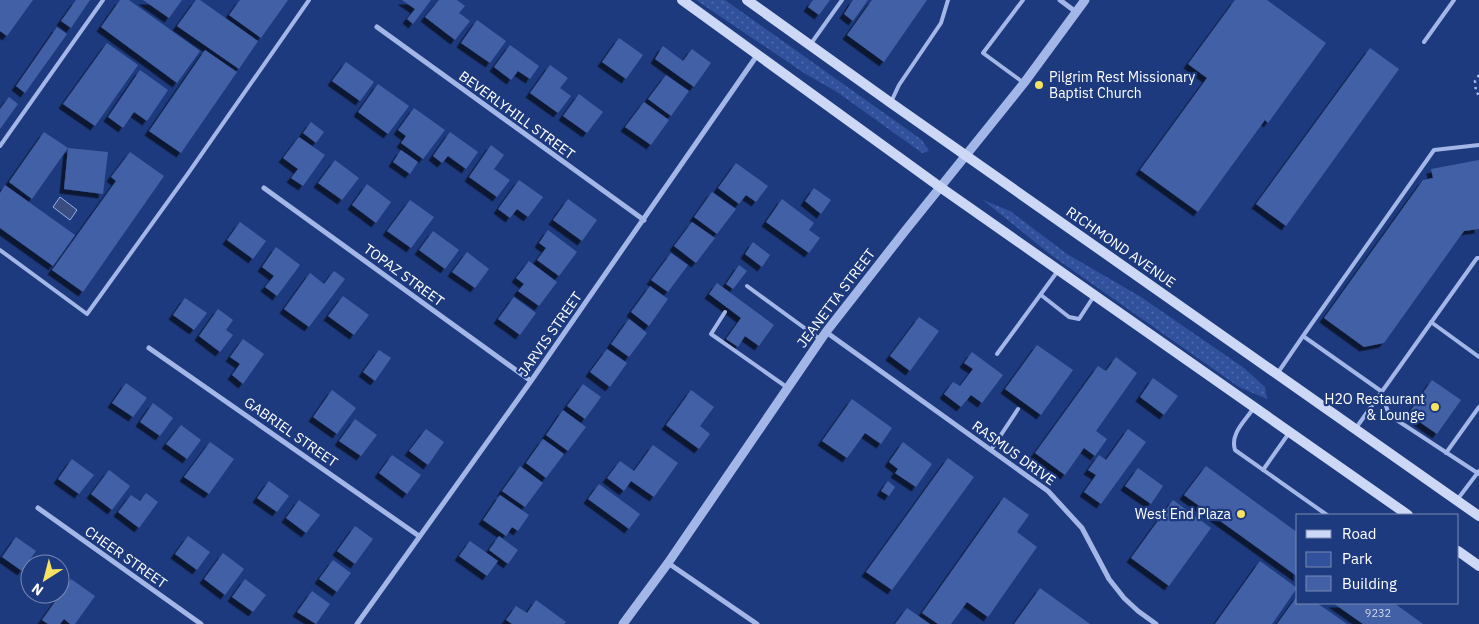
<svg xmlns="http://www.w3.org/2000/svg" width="1479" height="624" font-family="'IBM Plex Sans',sans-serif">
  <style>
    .green { fill: url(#green-dots) }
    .water { fill: #394d80; stroke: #95b0ea }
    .building { fill: #4360a6; filter: url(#shadow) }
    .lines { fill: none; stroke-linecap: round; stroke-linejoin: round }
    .path { stroke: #a2b7e8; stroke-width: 2.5; stroke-dasharray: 2.5 4; stroke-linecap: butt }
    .service { stroke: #a2b7e8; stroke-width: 4 }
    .minor { stroke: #a2b7e8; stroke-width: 5 }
    .tertiary { stroke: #a2b7e8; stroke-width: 9 }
    .secondary { stroke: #ccd8f6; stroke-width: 10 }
    .poi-dot { fill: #f7e261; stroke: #1e3a7e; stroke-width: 2 }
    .labels { text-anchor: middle; stroke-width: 4.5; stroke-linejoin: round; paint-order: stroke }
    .number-label { font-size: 11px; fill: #d0d7e9 }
    .poi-label { font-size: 14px; fill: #fff; stroke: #1e3a7e; text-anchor: end }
    .street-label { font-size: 14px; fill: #fff; stroke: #1e3a7e }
  </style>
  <defs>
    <pattern id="green-dots" width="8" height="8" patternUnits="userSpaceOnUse" patternTransform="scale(1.25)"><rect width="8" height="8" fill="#31519d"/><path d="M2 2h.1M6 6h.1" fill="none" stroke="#506bac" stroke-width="1.8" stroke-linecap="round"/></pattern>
    <filter id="shadow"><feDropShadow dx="-4.5" dy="4.5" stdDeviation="0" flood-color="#0009"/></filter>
  </defs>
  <rect width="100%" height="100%" fill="#1e3a7e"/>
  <!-- green -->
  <path class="green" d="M696,0H725L922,140L929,151L922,153L837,92L804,73Z
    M983,200L1010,211L1067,254L1141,297L1244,368L1265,387L1267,399L1239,387L1051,255Z"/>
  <!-- water -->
  <path class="water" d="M60,197L77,210L70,220L53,207Z"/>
  <!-- building -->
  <path class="building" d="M0,0H33L7,36L0,31Z
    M76,0H90L71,28L61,21Z
    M120,0H129L200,51L177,83L101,27Z
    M143,0H182L169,18Z
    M196,0H200L258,41L239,69L177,26Z
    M240,0H288L261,38L229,15Z
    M402,0H431L413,24L407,19L415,9Z
    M439,0H457L465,6L459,13L470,21L455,40L425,17Z
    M813,0H830L819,15L808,7Z
    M853,0H868L853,21L844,14Z
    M872,0H927L884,62L847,35Z
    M1235,0H1267L1326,43L1268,123L1265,120L1198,212L1140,170L1207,78L1188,64Z
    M477,20L506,41L490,63L461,43Z
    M57,27L67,34L25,93L16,86Z
    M619,38L643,55L626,79L602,62Z
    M107,43L138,65L95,126L63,104Z
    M510,45L539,66L530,79L518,71L511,80L494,67Z
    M663,46L683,61L692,49L711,63L694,87L655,59Z
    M1370,48L1399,69L1286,226L1256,204Z
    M205,50L237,72L181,153L149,131Z
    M346,62L374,82L360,101L332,81Z
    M550,65L568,78L560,88L571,96L558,113L530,93Z
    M140,70L168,90L147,121L134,112L123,128L108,117Z
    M666,75L689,91L671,116L648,99Z
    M378,84L409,106L388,134L358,112Z
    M579,94L603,112L587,133L563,116Z
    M9,97L18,104L0,129V109Z
    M644,102L669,120L651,145L625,127Z
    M414,108L445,130L423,159L401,143L406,136L398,130Z
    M311,122L324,132L316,143L303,133Z
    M44,132L68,148L32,199L9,182Z
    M450,132L478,152L466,169L448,156L442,163L433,156Z
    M299,137L325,155L303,186L291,178L298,169L283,158Z
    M491,145L504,155L494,169L510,180L497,197L469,177Z
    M68,148L108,152L103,194L64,189Z
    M401,150L418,162L410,174L393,162Z
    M130,152L164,176L83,292L52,270L116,181L111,177Z
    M335,160L359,178L342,200L318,183Z
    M1479,160V229L1464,231L1384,343L1364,347L1324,318L1423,180L1433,178L1431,169Z
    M736,163L768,186L756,202L746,195L739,204L718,188Z
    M519,180L543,197L528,217L517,209L510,218L498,209Z
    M367,184L391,202L376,223L352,205Z
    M5,185L75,235L53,266L0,228V193Z
    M814,188L831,200L821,214L805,201Z
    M712,192L736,209L717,234L694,217Z
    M568,199L597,220L582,241L553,220Z
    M782,199L814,223L809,230L820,238L809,253L766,222Z
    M410,200L434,217L411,248L387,231Z
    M240,222L266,241L253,259L227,240Z
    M692,222L715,238L696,263L674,246Z
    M548,230L577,252L559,276L537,260L546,248L539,243Z
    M433,231L459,250L445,269L419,250Z
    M753,242L770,255L762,267L745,254Z
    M276,247L300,265L277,296L265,287L274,276L262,267Z
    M467,252L489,269L475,288L452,272Z
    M671,253L688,265L668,292L651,280Z
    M529,261L557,282L539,306L518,291L524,284L516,278Z
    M739,265L747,271L733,289L726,284Z
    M334,271L345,279L309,327L284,309L310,273L324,284Z
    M717,283L774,325L759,346L745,336L738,347L726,339L741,318L709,294Z
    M650,286L668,299L649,326L631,312Z
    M343,296L369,315L354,335L328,316Z
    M514,297L536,313L520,335L498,319Z
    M185,298L207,313L194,330L173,315Z
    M218,309L233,320L226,330L233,335L220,352L199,336Z
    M919,317L939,331L910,371L890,356Z
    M629,319L647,333L629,357L611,344Z
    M243,339L264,354L243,384L232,375L240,364L230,357Z
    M1037,345L1073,370L1041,415L1005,389Z
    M607,349L627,363L610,387L590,372Z
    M379,350L391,358L375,381L363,372Z
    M972,352L1003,375L982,403L971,395L961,407L944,394L953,382L960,386L973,369L964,363Z
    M1116,357L1137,373L1096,431L1107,439L1095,456L1084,448L1065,475L1035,453L1098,366L1106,371Z
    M1153,378L1178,396L1164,415L1140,397Z
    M1432,380L1461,400L1437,434L1408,414Z
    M126,383L147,398L133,417L112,403Z
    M583,384L601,397L585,419L567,406Z
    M332,390L356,408L337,434L313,417Z
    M691,390L714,407L700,426L710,434L699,449L666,425Z
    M852,399L892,428L881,444L865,433L847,458L822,441Z
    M153,403L173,418L160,436L140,422Z
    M563,410L586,427L568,451L546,435Z
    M355,419L377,435L361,456L339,441Z
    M181,425L201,440L187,459L166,444Z
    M426,429L444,442L428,465L409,451Z
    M1128,429L1146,442L1101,504L1084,492L1096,475L1088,470L1099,455L1106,460Z
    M543,439L564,454L546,478L526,463Z
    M210,442L234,459L209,494L184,477Z
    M903,442L932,464L916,487L895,473L898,469L889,462Z
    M653,445L678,463L654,497L631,481L624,491L607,478L620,461L634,471Z
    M392,455L421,475L407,494L379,473Z
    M948,458L974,477L892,590L866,572Z
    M72,459L94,475L79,494L58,479Z
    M520,466L543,483L525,507L502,491Z
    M1206,466L1298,533V577L1184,495Z
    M1138,468L1163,486L1151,504L1125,486Z
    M109,470L130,486L112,510L91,494Z
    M269,481L289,496L277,512L257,498Z
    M888,481L895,487L889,496L881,491Z
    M599,484L640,514L629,529L588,499Z
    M146,493L158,502L139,528L118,512L131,495L140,501Z
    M500,495L529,515L518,531L512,527L506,536L483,520Z
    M1004,497L1029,515L1017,532L1037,547L988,617L967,602L951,624H938L922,613Z
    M299,500L320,515L306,533L286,518Z
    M1173,500L1211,528L1169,586L1131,558Z
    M355,526L373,539L355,564L337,551Z
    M188,536L210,552L197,570L175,554Z
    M499,536L518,550L508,564L489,550Z
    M16,537L36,551L22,571L2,557Z
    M470,541L498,561L487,576L459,556Z
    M223,553L244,569L225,595L204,579Z
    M333,560L351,573L337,592L319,579Z
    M1260,561L1297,588L1272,624H1215Z
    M71,579L95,596L75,624H70L64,619L60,624H48L42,620Z
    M245,579L266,595L253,612L232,597Z
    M1040,588L1090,624H1014Z
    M312,591L330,604L316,624L297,612Z
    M1298,595V603H1317L1347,624H1277Z
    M536,600L566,622L564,624H512L506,620L516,606L527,613Z
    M1333,603H1394L1423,624H1363Z
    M907,608L930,624H895Z"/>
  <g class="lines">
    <!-- path -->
    <path class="path" d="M1479,75L1475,81L1476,92L1479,95"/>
    <!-- service -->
    <path class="service" d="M1023,0L983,53L1024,83
      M1424,42L1454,0
      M810,45L842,0
      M891,102L899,85L941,23L948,0
      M0,146L103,0
      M0,250L87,314L187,175L309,0
      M747,286L821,340
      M1041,295L1069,317L1079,319L1094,296
      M725,312L711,334L788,388
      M1431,322L1479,357
      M1303,336L1434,150L1479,145
      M997,354L1057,272
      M1277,374L1303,336L1381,391L1389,415L1479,474
      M1253,409C1244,422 1230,434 1235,450L1327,515
      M1356,428L1477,258H1479
      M991,450L1018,409
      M1446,453L1479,407
      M1263,470L1289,433
      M1457,500L1479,471"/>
    <!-- minor -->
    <path class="minor" d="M1060,0L1076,12
      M377,27L644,220
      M264,188L531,381
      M826,332L1048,491L1082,528L1109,579L1124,598L1138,611L1156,624
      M149,348L419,536
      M38,508L201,624
      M668,563L757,624
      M357,624L531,381L758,54"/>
    <!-- tertiary -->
    <path class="tertiary" d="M623,624L668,563L826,332L905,231L1024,83L1085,0"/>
    <!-- secondary -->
    <path class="secondary" d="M682,0L940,187L1408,515
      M747,0L891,103L1479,516
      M1458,551L1479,566"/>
  </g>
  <!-- markers -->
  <g class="poi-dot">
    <circle cx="1039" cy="85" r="5"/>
    <circle cx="1435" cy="407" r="5"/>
    <circle cx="1241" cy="514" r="5"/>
  </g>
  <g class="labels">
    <!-- number labels -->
    <g class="number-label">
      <text x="1378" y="617">9232</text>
    </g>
    <!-- poi labels -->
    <g class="poi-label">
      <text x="1049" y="82" text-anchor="start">Pilgrim Rest Missionary<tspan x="1049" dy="16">Baptist Church</tspan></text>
      <text x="1425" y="404">H2O Restaurant<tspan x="1425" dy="16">&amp; Lounge</tspan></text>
      <text x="1231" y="519">West End Plaza</text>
    </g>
    <!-- street labels -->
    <g class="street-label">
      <text transform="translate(517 115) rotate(36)" y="5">BEVERLYHILL STREET</text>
      <text transform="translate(1121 247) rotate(35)" y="5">RICHMOND AVENUE</text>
      <text transform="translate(404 275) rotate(36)" y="5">TOPAZ STREET</text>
      <text transform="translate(836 298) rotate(-53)" y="5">JEANETTA STREET</text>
      <text transform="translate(550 334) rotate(-55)" y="5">JARVIS STREET</text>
      <text transform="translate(291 432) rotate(35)" y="5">GABRIEL STREET</text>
      <text transform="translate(1014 453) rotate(36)" y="5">RASMUS DRIVE</text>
      <text transform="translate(126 557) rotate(35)" y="5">CHEER STREET</text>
    </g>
  </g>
  <!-- legend -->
  <rect x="1296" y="514" width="162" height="90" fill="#1e3a7e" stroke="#7889b2"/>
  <rect x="1306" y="530" width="25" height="8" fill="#ccd8f6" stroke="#7889b2"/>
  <text x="1342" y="539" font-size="15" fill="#ffffff">Road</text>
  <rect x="1306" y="552" width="25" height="15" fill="#31519d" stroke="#7889b2"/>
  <text x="1342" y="564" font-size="15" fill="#ffffff">Park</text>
  <rect x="1306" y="576" width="25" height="15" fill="#4360a6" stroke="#7889b2"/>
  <text x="1342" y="589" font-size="15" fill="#ffffff">Building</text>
  <!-- north arrow -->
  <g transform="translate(45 579) rotate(216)"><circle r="24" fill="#1e3a7e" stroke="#7889b2"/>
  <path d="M0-4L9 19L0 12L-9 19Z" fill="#f7e261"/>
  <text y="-8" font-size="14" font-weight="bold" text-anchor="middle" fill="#ffffff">N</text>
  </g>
</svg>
